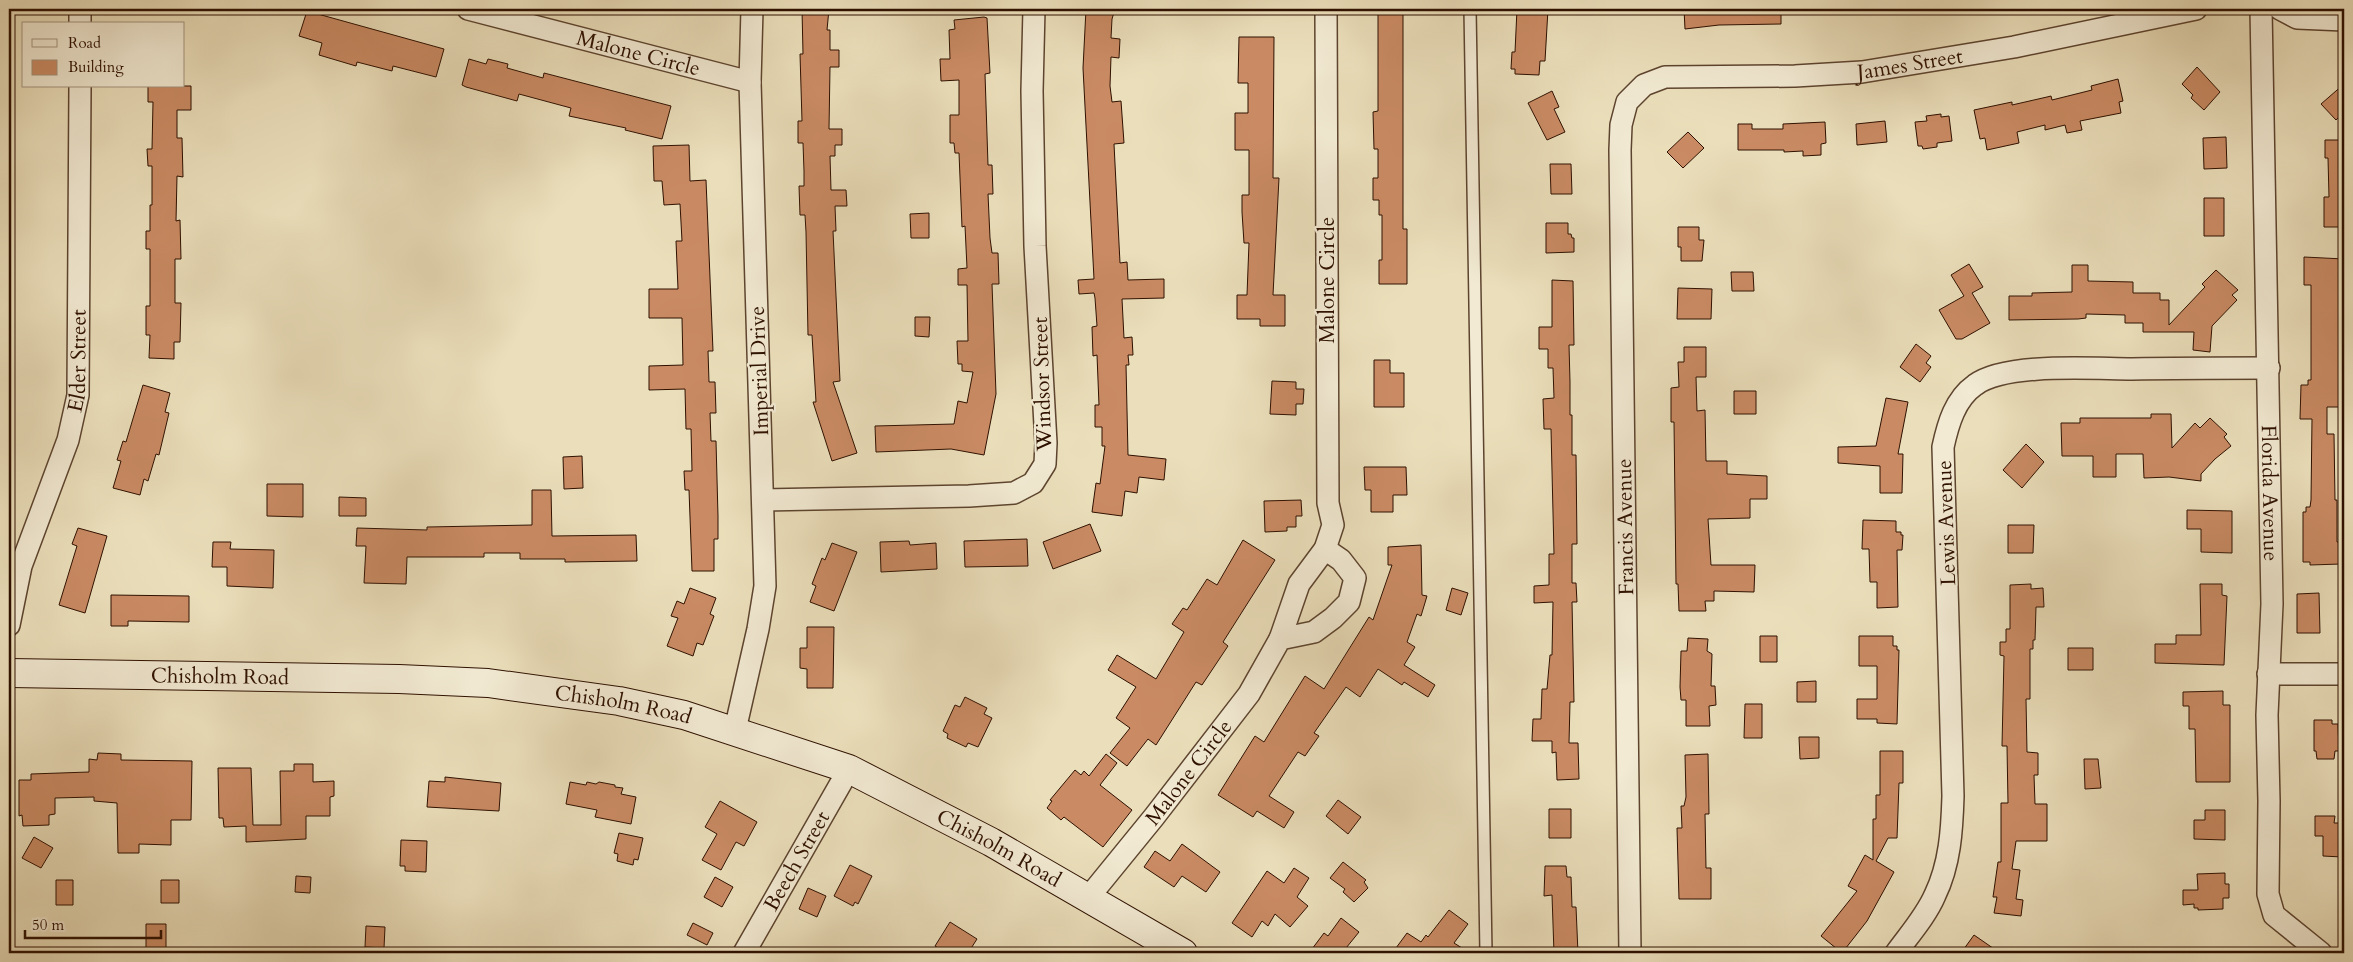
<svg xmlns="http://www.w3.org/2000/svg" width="2353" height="962" font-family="Cardo,serif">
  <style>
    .building { fill: #ca8b64; stroke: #2e1000 }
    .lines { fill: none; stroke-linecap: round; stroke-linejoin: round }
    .lane-casing { stroke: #5d442f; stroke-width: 14 }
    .street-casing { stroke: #5d442f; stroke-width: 24 }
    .secondary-casing { stroke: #2e1000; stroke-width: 30 }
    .lane { stroke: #f2ead3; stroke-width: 11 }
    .street { stroke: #f2ead3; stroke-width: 21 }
    .secondary { stroke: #f2ead3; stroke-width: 28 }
    .labels { text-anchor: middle; stroke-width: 4.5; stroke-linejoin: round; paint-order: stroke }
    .street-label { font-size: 21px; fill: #2e1000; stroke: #f2ead3 }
  </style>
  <rect width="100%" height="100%" fill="#ebdfbb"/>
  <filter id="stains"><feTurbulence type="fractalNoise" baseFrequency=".004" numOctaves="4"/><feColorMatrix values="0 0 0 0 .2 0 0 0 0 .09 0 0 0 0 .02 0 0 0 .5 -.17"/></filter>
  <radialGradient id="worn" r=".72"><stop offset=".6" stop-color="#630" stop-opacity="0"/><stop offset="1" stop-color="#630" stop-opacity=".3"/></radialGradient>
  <!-- building -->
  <path class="building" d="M802,9H829L827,30H830V50H839V67H830L829,129H842V145H835V156H830L831,190H846L847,206H835L836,231H833L840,381L833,382L857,453L832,461L813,402H816L812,335H808L806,232L805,215H800L799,186H804V171L803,143H798V121H802L800,54H803Z
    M1086,9H1115L1112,19L1111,38L1120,39L1119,58L1111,57L1110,86L1112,102L1121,101L1124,143L1114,144L1120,263L1127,262L1128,280L1164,279V298L1122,299L1124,338L1132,337L1133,355H1128L1129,365H1126L1128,455L1166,459L1164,480L1139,477L1137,493L1125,491L1122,516L1092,512L1096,483L1100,484L1105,446H1102V427H1095V405H1099L1097,355L1093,356L1092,327L1097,326L1095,298L1094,293L1079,294L1078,280L1094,279L1083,68Z
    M1378,9H1403V229H1407V284H1379V260H1382V215H1379V200H1373V178H1378V149H1374L1373,112L1378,111Z
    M1517,9H1548L1545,61H1540L1539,75L1515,74V69H1511L1512,52H1515Z
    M1684,9H1781V24L1719,25L1685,29Z
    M307,11L444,49L436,77L393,66L392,71L357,62L356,66L319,55L322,43L299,36Z
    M984,17L987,18L990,73L985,74L988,165H992L993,194H988L990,238L992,253H998L999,284H992L996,394L984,455L951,449L876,452L875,426L954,424L958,401L967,403L973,372L962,371V364H958L957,341H968L967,285H958V269L967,268L965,226L962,227L959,153H955L954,143H950V115H959V80L941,81L940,59H950L949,30L955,29L954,20Z
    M1239,37H1274L1273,178H1279L1273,295H1285V326H1260V319H1237V295H1247L1249,243H1244L1242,212V195H1249V150H1235V113H1248V83H1238Z
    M469,59L486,64L488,59L508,64L507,68L543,78L544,73L671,106L662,139L625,130L626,128L569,116L571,108L519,94L517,101L466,87L462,85Z
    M2197,67L2220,92L2204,110L2191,98L2193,95L2182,84Z
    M2118,79L2123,101L2119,102L2121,113L2080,121L2082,130L2067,133L2065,125L2045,130V125L2017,132L2019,143L1987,150L1985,138L1980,139L1974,110L2012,102V105L2047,97L2051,96L2052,100L2092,90L2091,86Z
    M2344,84V112L2336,120L2321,104Z
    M148,86H191V110H177V138H182L183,177L177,176L176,221L180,220L181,259H175V303H181L180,342H174V359L149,358L150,335H146V306H150V249H146V231H150V205H152V166H148L147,149H152L153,102H148Z
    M1552,91L1559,107L1554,109L1565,132L1547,140L1528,103Z
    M1941,114V117L1949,116L1952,141L1937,143V147L1923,149L1922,146H1918L1915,122L1927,121L1926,116Z
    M1885,121L1887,142L1857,145L1856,124Z
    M1825,122L1826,143L1821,144V155L1803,156V151L1784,152V150H1738V124H1752V129H1783V124Z
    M1688,132L1704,148L1683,168L1667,152Z
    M2226,137L2227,168L2204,169L2203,138Z
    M2325,140H2344V227H2324V197H2329L2328,158H2325Z
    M689,145L690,181L706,180L713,351H708L709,382H715L716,413H710L711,441H716L718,516V539H714V571H692L689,490H685L684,471H692L691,429H686L685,389L649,390V366L683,365L682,318H649V289H678L676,241H682L680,204L664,205L662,181H654L653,146Z
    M1550,164H1571L1572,194H1551Z
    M2204,198H2224V236H2204Z
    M929,213V238H911L910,214Z
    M1546,223H1568V234H1571L1572,238H1574V252L1546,253Z
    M1678,227H1699V240H1704L1702,261H1681V247H1678Z
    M2304,257L2344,259L2343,407H2327V434H2334L2335,500H2337V542H2340L2341,564L2310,565V562H2303V512H2306V507H2310L2311,500L2312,419H2300L2301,385H2308V380H2311V285H2304Z
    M1969,264L1983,287L1972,293L1990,323L1962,339H1956L1939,310L1964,296L1951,275Z
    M2072,265H2088V281L2133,282V293H2160V300H2169V325L2205,287L2202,284L2216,270L2238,290L2232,295L2237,300L2212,326L2210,352L2193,350L2194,332H2143V323H2125V315L2086,314V318L2078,319L2009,320V296H2032V293L2072,292Z
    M1731,272H1753L1754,291H1732Z
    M1552,280L1573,281L1574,345H1569L1570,382V415H1572V455H1576L1577,544H1572V583H1576L1577,602H1572L1574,702H1570L1569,743H1578L1579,779L1557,780L1556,752L1552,753V741H1532L1533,719H1541L1542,689H1547L1550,655H1552L1553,602L1534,603V586L1549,585V554H1554L1551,429H1544L1543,399L1554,398L1553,368H1548V349H1539V327H1552Z
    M1678,288L1712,289L1711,319H1677Z
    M915,317H930L929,337L915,336Z
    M1916,344L1931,356L1926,363L1931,367L1920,382L1900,367Z
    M1684,347H1706V377H1696L1697,411L1705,410L1706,461H1727V474L1767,476V499H1750V518L1708,519L1711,565H1755L1754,592L1714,591V601H1705L1706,611H1679L1678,584H1676L1674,422H1671V388L1679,387L1678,362H1684Z
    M1374,360H1390V373H1404V407H1374Z
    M1272,381L1296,382V389H1304L1303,404H1296V415L1270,414Z
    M143,385L170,393L165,412L169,413L159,455L156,454L148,481L144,479L140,495L113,488L121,461L117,460L123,441L126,442Z
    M1734,391H1756V414H1734Z
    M1886,398L1908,402L1898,454H1903L1902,493H1880V466L1838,463V447L1876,446Z
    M2151,414H2171L2172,448L2195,423L2200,428L2210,418L2227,434L2224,437L2231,446L2215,459L2201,474V481L2169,477L2144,478L2143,454H2116V477H2093V456H2062L2061,423H2080V418H2151Z
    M2026,444L2044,462L2022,488L2003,470Z
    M582,456L583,488L564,489L563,457Z
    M1364,467H1406L1407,495H1393V512H1371V490H1365Z
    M267,484H303V517L267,516Z
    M532,490H551L552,536L636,535L637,561L565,562V559H520V553H484V557H407L406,584L364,583L366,546H356L357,528L427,530V527L532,525Z
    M339,497L366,498V516H339Z
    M1301,500L1302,516H1296V527H1287V531L1265,532L1264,501Z
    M2187,510L2232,511V553L2201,552V529H2187Z
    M1863,520L1896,521V532H1901V535H1903L1902,550H1897L1898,607L1877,608V582H1870L1869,549H1862Z
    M1090,524L1101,551L1053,569L1043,542Z
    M2008,525H2034L2033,553H2008Z
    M78,528L107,536L85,613L59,605L77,546L72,544Z
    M1027,539L1028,566L965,567L964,541Z
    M1243,540L1275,560L1223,642L1228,646L1202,685L1196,682L1156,745L1148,739L1127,766L1110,753L1130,728L1116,718L1136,687L1108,670L1117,655L1156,679L1184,632L1172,624L1183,608L1187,610L1207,579L1217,585Z
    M909,541L910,545L936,543L937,569L881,572L880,542Z
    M213,542H231L230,549L274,550L273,588L227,586V567H212Z
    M832,543L857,552L834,611L810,602L816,586L812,584L822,558L825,560Z
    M1421,545L1422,595L1427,596L1421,616L1417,614L1407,642L1415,647L1404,665L1435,685L1428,697L1404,682L1402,685L1378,669L1360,697L1346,687L1314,733L1319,736L1305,756L1298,752L1269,796L1294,812L1284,828L1257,811L1253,817L1218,795L1255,736L1264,742L1305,676L1324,689L1369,617L1373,620L1392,565H1388V547Z
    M2031,584V589L2043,588L2044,607H2036L2035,640H2033V649H2030V699H2026L2027,752L2038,753V775H2034L2035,804H2047V841H2016L2012,869L2020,870L2016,899L2023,900L2021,916L1994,913L1997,897H1993L1998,862H2001V803H2008L2007,746H2002L2004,656L2000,655V642H2006V629H2010V585Z
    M2200,584H2222V595L2227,596L2224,665L2155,663V644H2176V635H2201Z
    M690,588L716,598L710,614L714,616L703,645L697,643L693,656L667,646L678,618L671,616L677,601L684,604Z
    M1452,588L1468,593L1461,615L1446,610Z
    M2319,593L2320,633H2297V594Z
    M111,595L189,596V622L128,621V626H111Z
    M807,627H834L833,688H807V669L800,668V648H807Z
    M1760,636H1777V662H1760Z
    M1859,636H1893V646H1897V650H1899L1897,724L1877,723V719H1857V699H1877V666H1859Z
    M1688,638L1708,639L1707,651L1712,654L1711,686H1715L1716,705L1709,706L1710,726H1686V700H1681L1680,687L1681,651H1687Z
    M2068,648H2093V670H2068Z
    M1816,681V702H1797V682Z
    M2223,691V705H2230V782H2196L2195,729H2189V706H2183V692Z
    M965,697L987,708L984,714L992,718L978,747L968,743L966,747L947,738L948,734L943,731L955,705L960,707Z
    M1745,704H1762V738H1744Z
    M2314,720H2332V724H2338L2339,751H2335L2334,759H2317L2316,751H2314Z
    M1799,737H1819V758L1800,759Z
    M1880,751H1903V783H1899L1897,838H1888L1876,861L1894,872L1867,921L1842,953L1821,936L1857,891L1848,886L1865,855L1873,860V819H1876V795H1880Z
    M98,753L121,754V760L192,761L191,820H171V845L139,844V853H118L117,803L94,801V797L55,798V814L49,815V825L23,826L22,815L19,816V780H31V774L89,772V759L97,760Z
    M1106,754L1117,763L1100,785L1132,810L1103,847L1064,817L1061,820L1047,808L1052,801L1050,800L1075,770L1081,775L1084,771L1089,776Z
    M1708,754L1709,814H1705L1706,868H1711V899H1679L1677,828H1682L1681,806H1684L1686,797L1685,755Z
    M2084,759H2098L2101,788L2085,789Z
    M294,764H313V782L334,781V796L330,797V816H306V839L246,842V826L224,827L223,818H219L218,768H251L253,825H281L280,771H294Z
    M445,777L501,783L499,811L427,807L429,781L445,782Z
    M570,782L586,785L587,782L596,784L599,782L615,785V787L623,788L621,794L636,797L631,824L595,817L597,810L566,804Z
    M1338,800L1361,817L1348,834L1326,816Z
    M720,801L757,822L744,846L736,842L721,870L702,860L717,834L705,827Z
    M1549,809H1571V838H1549Z
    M2205,810H2225V840L2194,839V820H2205Z
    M2315,816H2335L2334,823H2342V857L2323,856V836H2315Z
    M619,833L643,838L638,860L634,859L633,865L617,861L618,854L614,853Z
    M34,837L53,848L41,868L22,858Z
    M401,840L427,841L426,872L405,871V866H400Z
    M1182,844L1220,872L1206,892L1182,876L1174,887L1144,867L1155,851L1170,861Z
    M1343,862L1366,880L1364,882L1368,888L1354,902L1343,892L1345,889L1330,878Z
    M850,865L872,876L858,904L855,902L853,906L834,896Z
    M1545,866H1566L1567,877H1571L1572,907H1576L1578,953H1554L1552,895L1544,896Z
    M1294,868L1309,878L1297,897L1308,906L1290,927L1275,914L1268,926L1262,921L1252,937L1232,923L1267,871L1284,883Z
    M2225,873V884H2229V898H2223V909L2198,910V908H2194V904L2183,905V890H2198L2197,874Z
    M296,876L311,877L310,893L295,892Z
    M715,877L733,887L722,907L704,897Z
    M56,880H73V905H56Z
    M161,880H179V903H161Z
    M808,888L826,896L817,917L799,909Z
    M1449,910L1468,924L1454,943L1470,953H1403L1396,948L1407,933L1421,942L1426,935L1428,937Z
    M1341,918L1359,932L1342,953H1309L1324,933L1328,936Z
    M950,922L977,939L968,953H946L935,946Z
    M693,923L713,933L707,945L687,935Z
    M146,924H166V953H146Z
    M366,926L385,927L384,948L365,947Z
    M1974,935L2000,953H1961Z"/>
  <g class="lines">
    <!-- lane casing -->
    <g class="lane-casing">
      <path id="lane" d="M1470,9L1486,953"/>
    </g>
    <!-- street casing -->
    <g class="street-casing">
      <g id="street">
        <path id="s1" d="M468,9L750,82"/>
        <path id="s2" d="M2261,9L2272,604L2267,715L2269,801L2268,894L2274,915L2321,953"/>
        <path d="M2280,9L2297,18L2344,20"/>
        <path d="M80,24V9"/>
        <path d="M763,500L969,496L1014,493L1033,483L1045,464L1046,443L1035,246L1032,91L1034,9"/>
        <path id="s3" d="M9,625L21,566L68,440L78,395L80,86"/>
        <path d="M1280,639L1299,584L1325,549L1333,525L1328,503L1326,9"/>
        <path d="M2268,674H2344"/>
        <path d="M735,730L758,629L765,586L750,82L752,9"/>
        <path id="s4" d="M1088,898L1154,817L1249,694L1280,639L1314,632L1333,618L1349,602L1355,578L1341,560L1325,549"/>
        <path id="s5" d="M744,953L849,769"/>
        <path id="s6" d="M1630,953L1620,150L1621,125L1627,102L1644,85L1665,77L1795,76L1862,72L2014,47L2196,9"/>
        <path d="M1896,953C1909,935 1926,916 1935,895C1950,864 1952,830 1953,796L1943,447C1948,424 1955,399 1975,385C2006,362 2094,369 2132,369C2178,368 2224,368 2269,368"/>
      </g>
    </g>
    <!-- secondary casing -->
    <g class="secondary-casing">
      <g id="secondary">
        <path id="s7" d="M9,673L399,679L488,683L619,701L684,715L849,769L991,842L1183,953"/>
      </g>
    </g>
    <!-- lane -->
    <use href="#lane" class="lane"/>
    <!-- street -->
    <use href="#street" class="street"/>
    <!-- secondary -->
    <use href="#secondary" class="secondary"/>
  </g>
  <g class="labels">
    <!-- street labels -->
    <g class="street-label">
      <text dy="7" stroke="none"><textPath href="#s1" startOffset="176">Malone Circle</textPath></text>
      <text dy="7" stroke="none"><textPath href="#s6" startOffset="1144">James Street</textPath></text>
      <text transform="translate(1327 280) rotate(-90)" y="7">Malone Circle</text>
      <text dy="7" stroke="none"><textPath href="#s3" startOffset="275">Elder Street</textPath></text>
      <text transform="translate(759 371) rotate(-92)" y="7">Imperial Drive</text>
      <text transform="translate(1042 384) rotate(-92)" y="7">Windsor Street</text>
      <text dy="7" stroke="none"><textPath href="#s2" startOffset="484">Florida Avenue</textPath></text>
      <text transform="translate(1946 523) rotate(-92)" y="7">Lewis Avenue</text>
      <text transform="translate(1625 527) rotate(-91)" y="7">Francis Avenue</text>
      <text dy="7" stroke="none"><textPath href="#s7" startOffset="211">Chisholm Road</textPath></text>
      <text dy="7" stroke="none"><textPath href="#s7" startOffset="616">Chisholm Road</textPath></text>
      <text dy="7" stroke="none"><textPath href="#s4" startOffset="161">Malone Circle</textPath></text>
      <text dy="7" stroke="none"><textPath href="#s7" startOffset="1021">Chisholm Road</textPath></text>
      <text dy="7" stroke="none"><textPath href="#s5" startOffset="106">Beech Street</textPath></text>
    </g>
  </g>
  <!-- margin -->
  <rect width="2353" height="962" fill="none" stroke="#ebdfbb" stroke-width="30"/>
  <rect x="10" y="10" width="2333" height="942" fill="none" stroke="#2e1000" stroke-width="2.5"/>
  <rect x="15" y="15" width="2323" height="932" fill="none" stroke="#2e1000"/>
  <!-- legend -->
  <rect x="22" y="22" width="162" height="65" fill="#f2ead3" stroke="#a4937f"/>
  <rect x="32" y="39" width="25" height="8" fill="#f2ead3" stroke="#a4937f"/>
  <text x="68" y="48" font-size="15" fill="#2e1000">Road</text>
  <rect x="32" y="60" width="25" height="15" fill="#ca8b64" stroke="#a4937f"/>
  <text x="68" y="72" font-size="15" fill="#2e1000">Building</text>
  <!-- scale -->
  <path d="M25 930v8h136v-8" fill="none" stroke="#2e1000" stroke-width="2.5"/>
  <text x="32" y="930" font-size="15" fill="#2e1000" stroke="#f2ead3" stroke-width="4" paint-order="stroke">50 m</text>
  <rect width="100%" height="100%" filter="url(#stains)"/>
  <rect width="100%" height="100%" fill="url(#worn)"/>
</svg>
